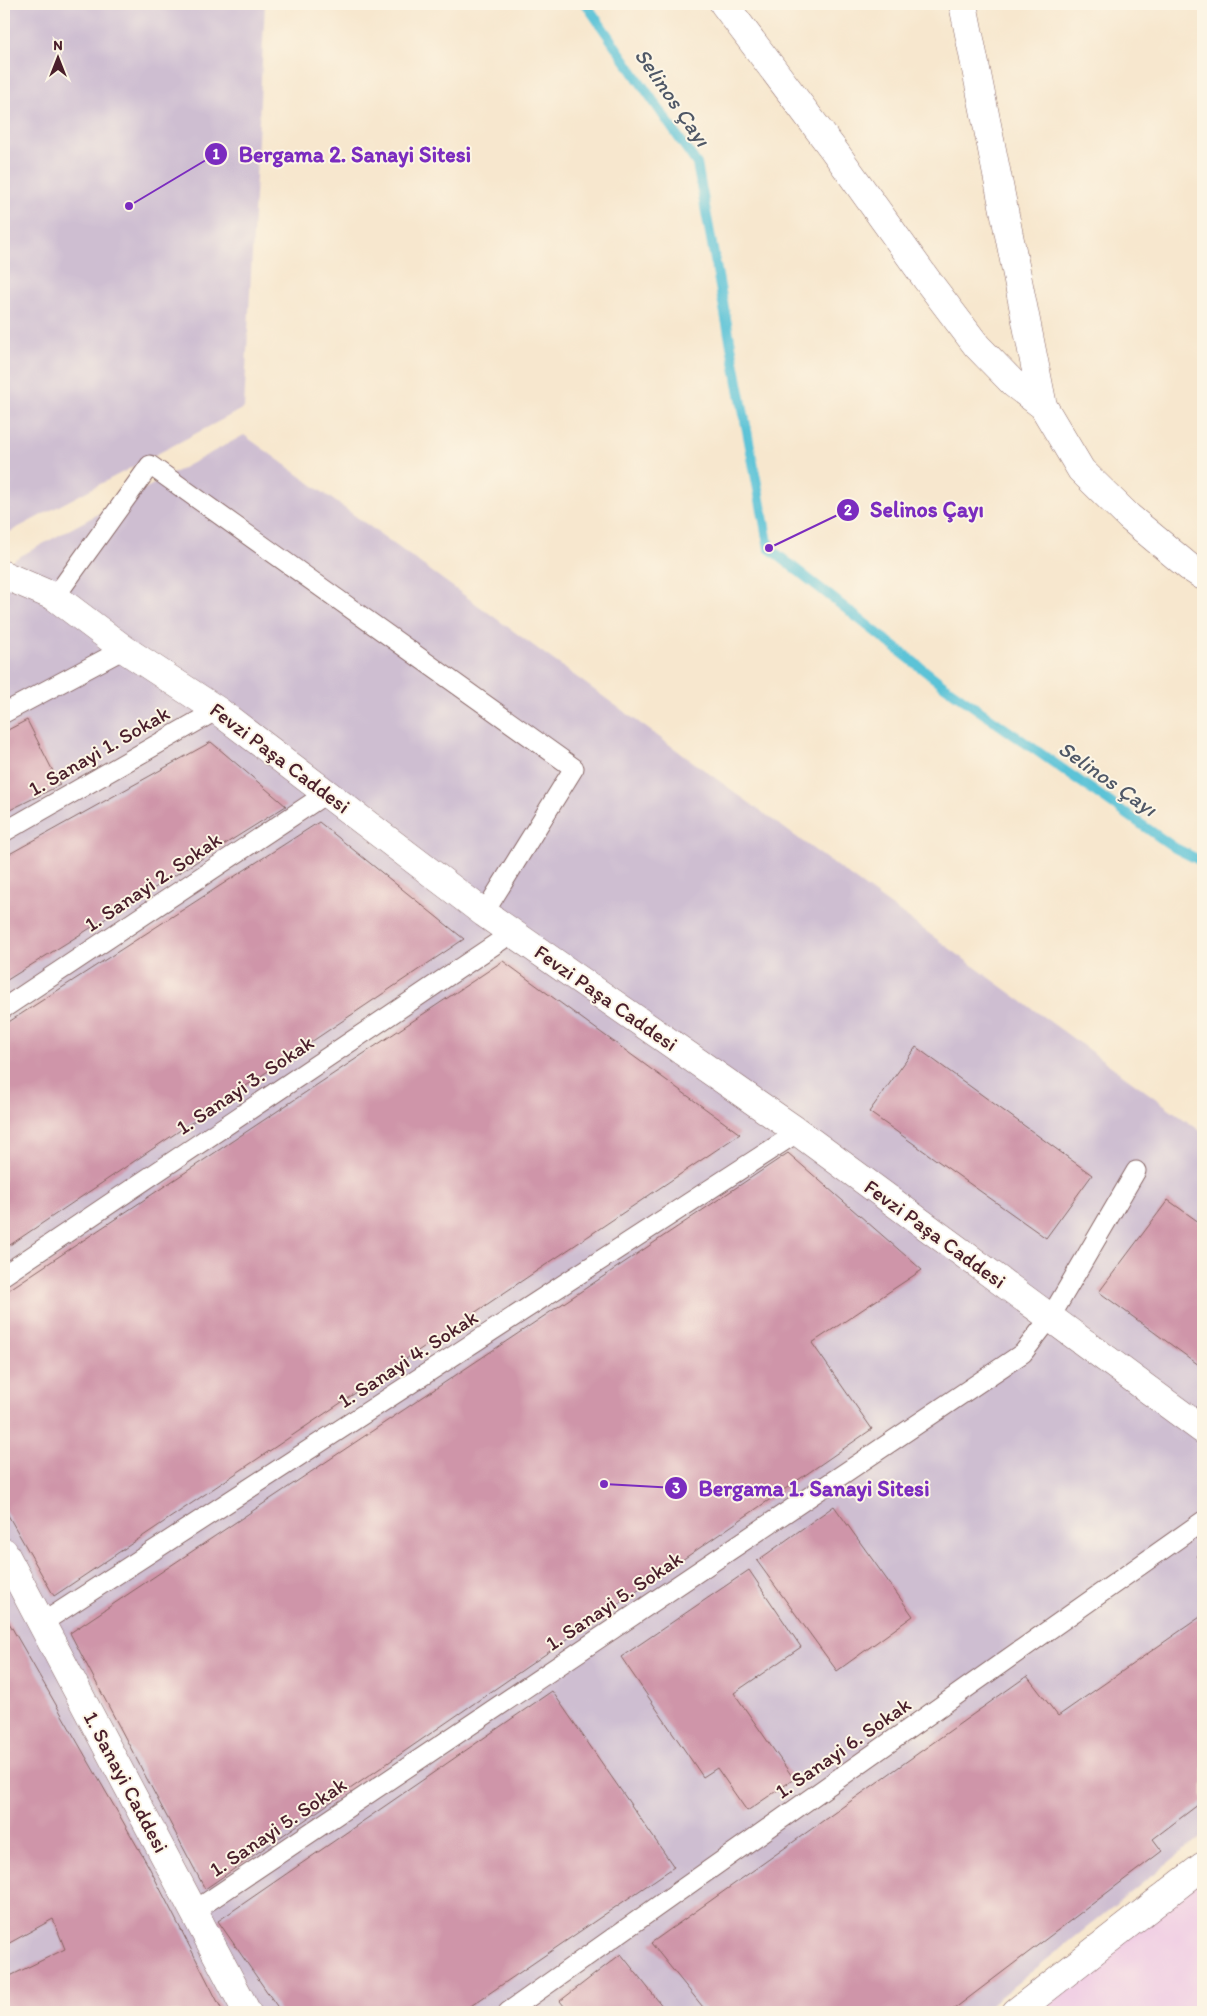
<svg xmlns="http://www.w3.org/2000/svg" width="1207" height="2016" font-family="Itim,sans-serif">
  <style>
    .built { fill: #f1d0e4 }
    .industrial { fill: #cebed1 }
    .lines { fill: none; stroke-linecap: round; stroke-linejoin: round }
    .stream { stroke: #5bc3d7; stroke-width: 10 }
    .building { fill: #cf95a9 }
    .service-casing { stroke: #876564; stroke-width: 21 }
    .minor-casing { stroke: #876564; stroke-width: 29 }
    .tertiary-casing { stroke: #876564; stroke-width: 29 }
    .service { stroke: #fff; stroke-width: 19 }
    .minor { stroke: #fff; stroke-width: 28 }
    .tertiary { stroke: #fff; stroke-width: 28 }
    .labels { text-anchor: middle; stroke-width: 4; stroke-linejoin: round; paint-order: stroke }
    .street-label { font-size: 21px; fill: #4a1f2b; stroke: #fcf5e5 }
    .water-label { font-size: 22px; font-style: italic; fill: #505867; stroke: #fcf5e5 }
    .leader { fill: none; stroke: #7b2cbf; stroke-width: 2 }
    .callout-dot { fill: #7b2cbf; stroke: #fcf5e5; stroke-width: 2 }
    .mark-label { font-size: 15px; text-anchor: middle; font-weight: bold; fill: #fff }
    .callout-label { font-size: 22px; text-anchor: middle; font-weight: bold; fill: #7b2cbf; stroke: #fcf5e5; stroke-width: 4; stroke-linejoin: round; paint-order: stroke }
  </style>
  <rect width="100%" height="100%" fill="#fcf5e5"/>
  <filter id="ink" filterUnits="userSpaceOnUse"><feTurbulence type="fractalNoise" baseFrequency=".02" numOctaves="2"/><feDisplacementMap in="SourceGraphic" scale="10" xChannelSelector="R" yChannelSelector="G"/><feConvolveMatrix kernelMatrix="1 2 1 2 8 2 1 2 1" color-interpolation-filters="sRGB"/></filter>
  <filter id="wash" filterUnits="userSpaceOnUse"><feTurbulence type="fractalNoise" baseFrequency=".0096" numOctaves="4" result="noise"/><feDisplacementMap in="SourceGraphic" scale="20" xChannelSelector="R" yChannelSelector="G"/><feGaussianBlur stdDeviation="1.12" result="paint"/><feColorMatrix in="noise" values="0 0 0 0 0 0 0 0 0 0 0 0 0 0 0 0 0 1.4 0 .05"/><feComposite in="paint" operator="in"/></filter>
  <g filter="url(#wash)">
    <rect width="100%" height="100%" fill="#f7e7ce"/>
    <!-- built -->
    <path class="built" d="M1203,1866V2012H1016Z"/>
    <!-- industrial -->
    <path class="industrial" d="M4,4H265L244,408L4,535Z
      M244,435L1203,1133V1835L981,2012H4V565Z"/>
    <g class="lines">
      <!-- stream -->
      <path class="stream" d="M586,4L697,164L769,548L943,685L1175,848L1203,862"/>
    </g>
    <g id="blocks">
      <!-- building -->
      <path class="building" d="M27,720L60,785L4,813V732Z
        M211,742L286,806L4,982V857Z
        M319,822L464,939L4,1249V1025Z
        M503,961L740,1134L54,1596L4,1508V1293Z
        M916,1047L1092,1175L1046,1238L869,1112Z
        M788,1153L922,1270L812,1343L872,1429L205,1889L70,1633Z
        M1168,1200L1203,1225V1368L1099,1292Z
        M834,1506L913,1616L837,1671L757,1561Z
        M1203,1553V1563L1197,1556Z
        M749,1570L801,1647L734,1693L794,1779L747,1811L717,1768L703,1777L621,1657Z
        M4,1614L149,1867L223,2012H4V1979L65,1949L53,1919L4,1946Z
        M1203,1615V1801L1153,1839L1162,1851L950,2012H707L651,1943L1027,1676L1058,1716Z
        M552,1691L674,1867L462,2012H281L218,1921Z
        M621,1954L667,2012H569L560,2001Z"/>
    </g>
  </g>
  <g filter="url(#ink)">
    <use href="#blocks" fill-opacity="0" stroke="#876564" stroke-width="1"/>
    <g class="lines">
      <!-- service casing -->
      <g class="service-casing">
        <path id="service" d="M55,597L150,465L574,768L484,913
          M4,713L124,649
          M4,832L217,710
          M4,1008L327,793
          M4,1275L512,933
          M42,1623L798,1132
          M194,1911L1023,1353L1050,1318L1136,1171
          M508,2012L1203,1521"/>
      </g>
      <!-- minor casing -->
      <g class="minor-casing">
        <path id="minor" d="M724,4L833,149L927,280L977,346L1014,384L1043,406
          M963,4L1043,406L1081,470L1129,517L1189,567L1203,576"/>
      </g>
      <!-- tertiary casing -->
      <g class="tertiary-casing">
        <path id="tertiary" d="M4,575L55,597L124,649L217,710L484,913L798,1132L1203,1430
          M4,1552L247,2012
          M1016,2012L1203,1866"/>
      </g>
      <!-- service -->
      <use href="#service" class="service"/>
      <!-- minor -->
      <use href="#minor" class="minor"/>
      <!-- tertiary -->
      <use href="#tertiary" class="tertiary"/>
    </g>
  </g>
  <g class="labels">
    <!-- street labels -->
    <g class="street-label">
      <text transform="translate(99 751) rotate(-30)" y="7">1. Sanayi 1. Sokak</text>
      <text transform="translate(280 758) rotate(37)" y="7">Fevzi Paşa Caddesi</text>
      <text transform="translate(153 882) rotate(-34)" y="7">1. Sanayi 2. Sokak</text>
      <text transform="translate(606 998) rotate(35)" y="7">Fevzi Paşa Caddesi</text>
      <text transform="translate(245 1085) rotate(-34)" y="7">1. Sanayi 3. Sokak</text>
      <text transform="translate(935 1234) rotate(36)" y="7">Fevzi Paşa Caddesi</text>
      <text transform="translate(408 1359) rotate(-33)" y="7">1. Sanayi 4. Sokak</text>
      <text transform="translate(614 1601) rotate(-34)" y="7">1. Sanayi 5. Sokak</text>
      <text transform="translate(843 1748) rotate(-35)" y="7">1. Sanayi 6. Sokak</text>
      <text transform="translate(126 1782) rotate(62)" y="7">1. Sanayi Caddesi</text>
      <text transform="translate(278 1827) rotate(-34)" y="7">1. Sanayi 5. Sokak</text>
    </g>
    <!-- water labels -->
    <g class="water-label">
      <text transform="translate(673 97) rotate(55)" y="8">Selinos Çayı</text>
      <text transform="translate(1108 778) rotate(35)" y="8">Selinos Çayı</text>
    </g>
  </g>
  <!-- callouts -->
  <path class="leader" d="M129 206L216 154M769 548L848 510M604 1484L676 1488"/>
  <g class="callout-dot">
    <circle cx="129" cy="206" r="5"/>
    <circle cx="769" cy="548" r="5"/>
    <circle cx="604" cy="1484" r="5"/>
    <circle cx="216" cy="154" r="12"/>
    <circle cx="848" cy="510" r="12"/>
    <circle cx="676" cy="1488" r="12"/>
  </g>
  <g class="mark-label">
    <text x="216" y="159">1</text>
    <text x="848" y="515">2</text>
    <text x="676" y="1493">3</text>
  </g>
  <g class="callout-label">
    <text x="355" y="162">Bergama 2. Sanayi Sitesi</text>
    <text x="927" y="517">Selinos Çayı</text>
    <text x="814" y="1496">Bergama 1. Sanayi Sitesi</text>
  </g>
  <!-- margin -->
  <rect width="1207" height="2016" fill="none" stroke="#fcf5e5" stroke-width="20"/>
  <!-- north arrow -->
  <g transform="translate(58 58)" stroke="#fcf5e5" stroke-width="4" paint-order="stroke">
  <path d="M0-4L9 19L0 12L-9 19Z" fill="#4a1f2b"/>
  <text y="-8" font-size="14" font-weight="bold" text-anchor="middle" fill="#4a1f2b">N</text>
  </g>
</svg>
